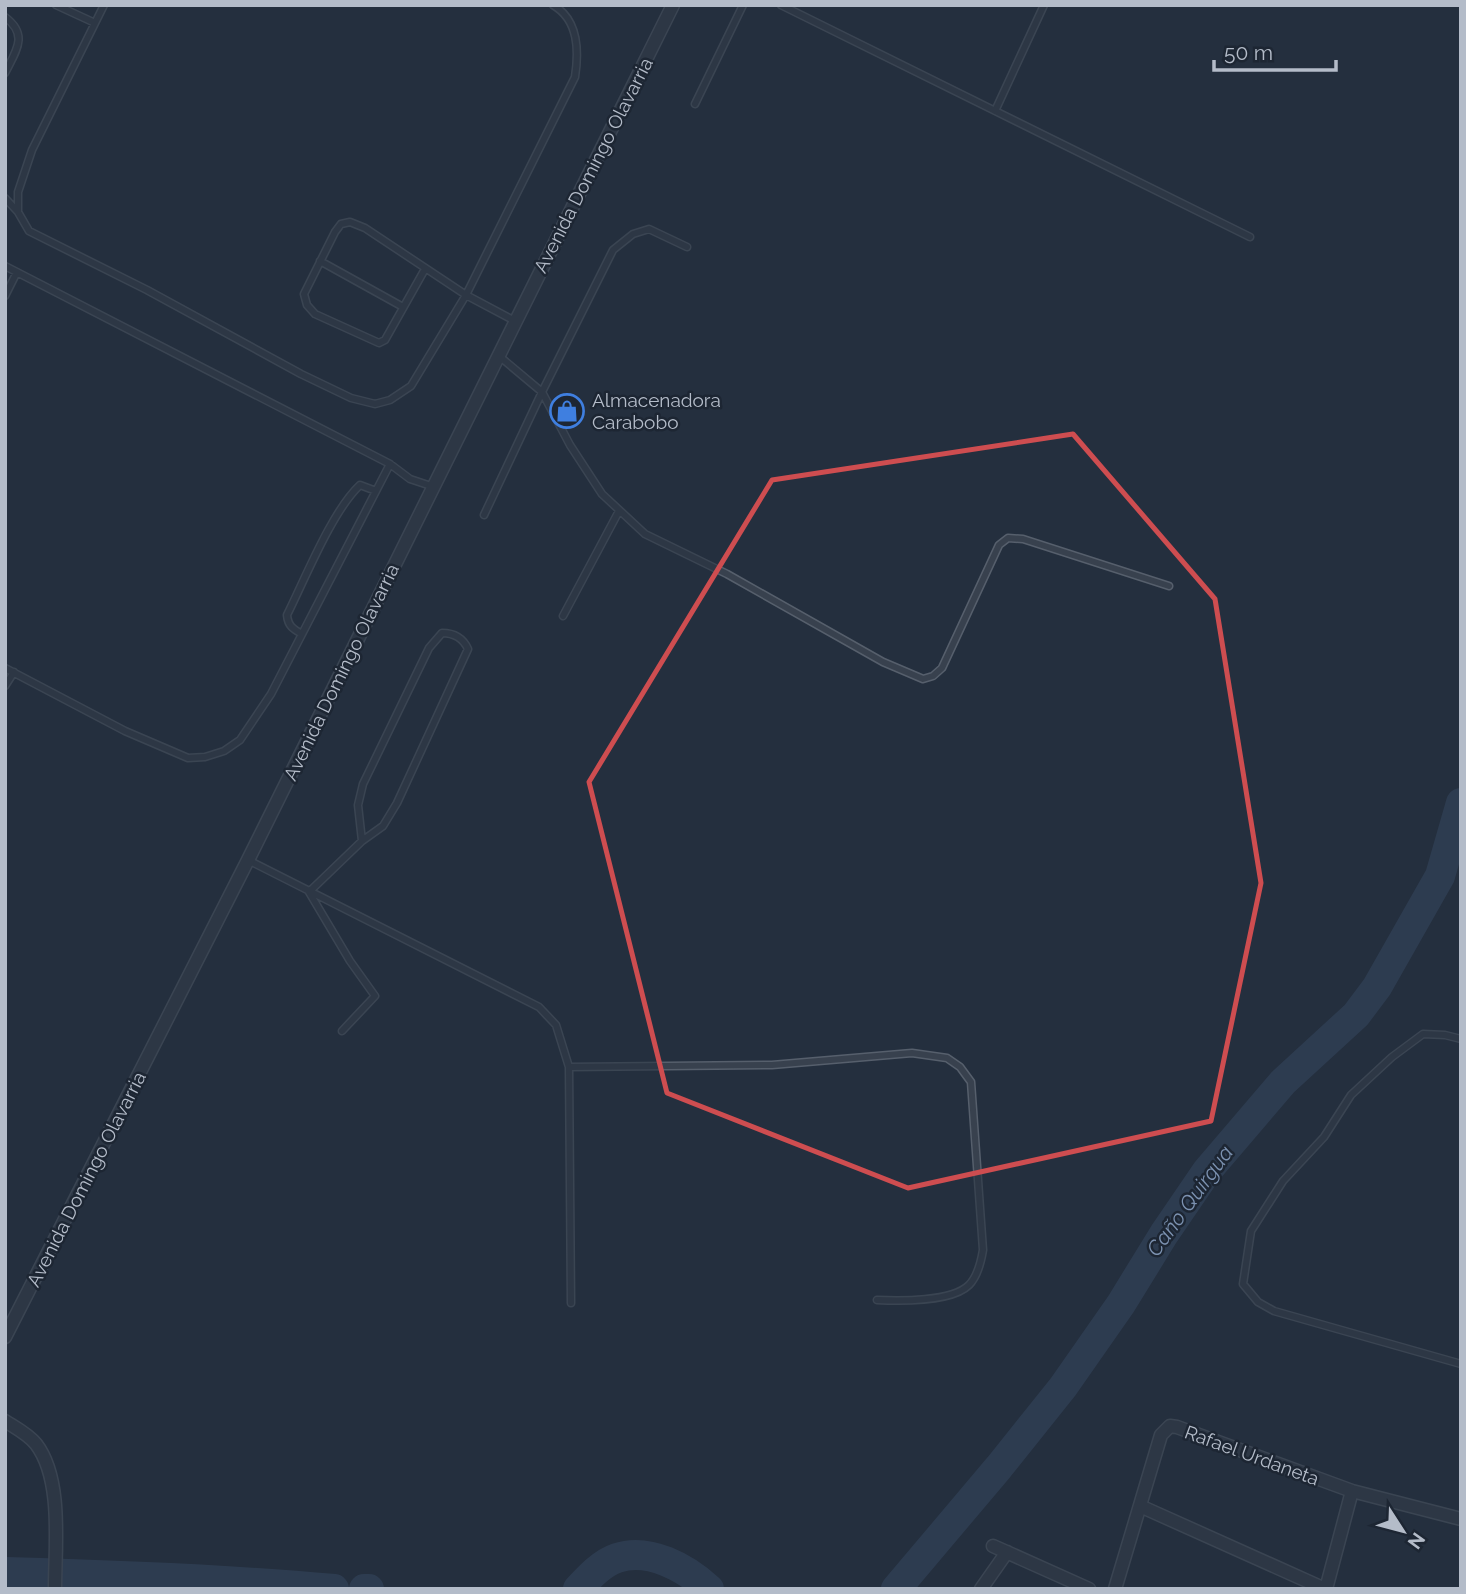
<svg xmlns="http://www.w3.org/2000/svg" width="1466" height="1594" font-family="Raleway,sans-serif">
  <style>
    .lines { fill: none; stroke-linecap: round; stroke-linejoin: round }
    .river { stroke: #394c67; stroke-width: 30 }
    .lane-casing { stroke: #565f6c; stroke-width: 9 }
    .street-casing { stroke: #565f6c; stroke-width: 15 }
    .lane { stroke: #38414e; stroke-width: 6 }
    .street { stroke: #38414e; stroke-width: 12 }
    .marked { fill: none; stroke: #ce4d50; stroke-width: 5; stroke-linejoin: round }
    .labels { text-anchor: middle; stroke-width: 5; stroke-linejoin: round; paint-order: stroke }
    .street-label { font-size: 19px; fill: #b4bcc9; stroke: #1d2633 }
    .poi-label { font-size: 19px; fill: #b4bcc9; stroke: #1d2633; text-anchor: start }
    .water-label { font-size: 21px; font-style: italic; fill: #7c92b1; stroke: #1d2633 }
  </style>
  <rect width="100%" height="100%" fill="#242f3e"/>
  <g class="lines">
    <!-- river -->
    <path class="river" d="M5,1572C115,1575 225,1579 334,1589
      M364,1589H369
      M578,1589C589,1577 602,1563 617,1558C649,1547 686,1568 709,1589
      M896,1589L999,1467L1063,1387L1121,1304L1164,1234L1207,1171L1283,1082L1356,1015L1377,987L1440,876L1461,803"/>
    <!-- lane casing -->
    <g class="lane-casing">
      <path id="lane" d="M56,5L95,23
        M104,5L32,150L18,192V212L29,231L147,290L301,374L351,398L375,404L390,400L411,386L466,295L575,77C579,51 579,20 553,5
        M781,5L1250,237
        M5,17C29,35 16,51 5,73
        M695,104L743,5
        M995,111L1044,5
        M5,198L18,212
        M320,261L403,307
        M5,266L390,464L410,479L434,487
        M425,269L385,340L379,343L315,314L307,305L304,294L335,232L341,224L350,222L365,228L466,295L515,321
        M5,296L17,272
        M499,356L542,392L570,445L602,494L645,534L727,574L883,662L923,679L933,676L942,668L999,545L1008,538L1023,539L1169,586
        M484,515L542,392L613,250L633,234L649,229L687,247
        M563,616L619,511
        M302,634C293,629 288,626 287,615C305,579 332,511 360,485L376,491
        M5,668L125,731L188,758L205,757L224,751L240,740L271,694L390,464
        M5,686L14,672
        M248,860L539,1007L556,1025L569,1067L571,1303
        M342,1031L375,996L350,961L309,892L362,841L383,826L397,803L468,649C463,638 454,633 442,633L429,648L363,784L358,805L362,841
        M1461,1039L1445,1035L1423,1034L1392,1057L1351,1095L1324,1137L1283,1181L1251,1231L1243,1284L1258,1302L1274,1311L1461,1364
        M569,1067L772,1065L912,1053L947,1058L960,1067L971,1082L983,1250C981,1262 978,1276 969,1285C952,1302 899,1301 877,1300"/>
    </g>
    <!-- street casing -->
    <g class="street-casing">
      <path id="street" d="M5,1337L248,860L673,5
        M5,1421C16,1428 28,1434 36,1444C63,1479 55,1547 55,1589
        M1140,1506L1325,1589
        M993,1546L1089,1589
        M981,1589L1007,1552
        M1115,1589L1161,1435L1170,1426L1177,1427L1352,1491L1461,1519
        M1326,1589L1352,1491"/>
    </g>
    <!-- lane -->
    <use href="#lane" class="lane"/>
    <!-- street -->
    <use href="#street" class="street"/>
  </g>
  <!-- marked area -->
  <path d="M0 0H1466V1594H0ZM1073,434L1215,599L1261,883L1211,1121L908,1188L667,1093L589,782L772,480Z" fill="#242f3e" fill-opacity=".55" fill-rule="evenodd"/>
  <path class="marked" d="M1073,434L1215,599L1261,883L1211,1121L908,1188L667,1093L589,782L772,480Z"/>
  <!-- icons -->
  <defs>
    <g id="shop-ring" transform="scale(1.75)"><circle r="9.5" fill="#1d2633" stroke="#3f7fe0" stroke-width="1.5"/><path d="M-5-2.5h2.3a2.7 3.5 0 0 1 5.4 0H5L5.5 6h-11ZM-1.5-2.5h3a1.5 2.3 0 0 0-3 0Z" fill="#3f7fe0"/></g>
  </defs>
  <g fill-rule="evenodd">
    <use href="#shop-ring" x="567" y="411"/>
  </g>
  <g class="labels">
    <!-- street labels -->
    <g class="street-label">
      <text transform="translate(593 165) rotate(-63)" y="7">Avenida Domingo Olavarria</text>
      <text transform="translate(341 672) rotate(-64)" y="7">Avenida Domingo Olavarria</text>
      <text transform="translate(86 1179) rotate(-63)" y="7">Avenida Domingo Olavarria</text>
      <text transform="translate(1252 1455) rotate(20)" y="7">Rafael Urdaneta</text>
    </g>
    <!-- poi labels -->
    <g class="poi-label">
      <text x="592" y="407">Almacenadora<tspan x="592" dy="22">Carabobo</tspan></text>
    </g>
    <!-- water labels -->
    <g class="water-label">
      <text transform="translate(1190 1201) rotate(-54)" y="7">Caño Quirgua</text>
    </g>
  </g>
  <!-- border -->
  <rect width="1466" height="1594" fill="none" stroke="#b4bcc9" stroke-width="14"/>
  <!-- north arrow -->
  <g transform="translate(1403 1531) rotate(126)" stroke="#1d2633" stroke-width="5" paint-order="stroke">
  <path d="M0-5L12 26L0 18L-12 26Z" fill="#b4bcc9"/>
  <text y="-10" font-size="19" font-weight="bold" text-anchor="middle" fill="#b4bcc9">N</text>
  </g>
  <!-- scale -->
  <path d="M1214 60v10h122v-10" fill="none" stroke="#b4bcc9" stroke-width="3.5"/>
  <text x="1224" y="60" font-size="21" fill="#b4bcc9" stroke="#1d2633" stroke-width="5" paint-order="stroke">50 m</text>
</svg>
